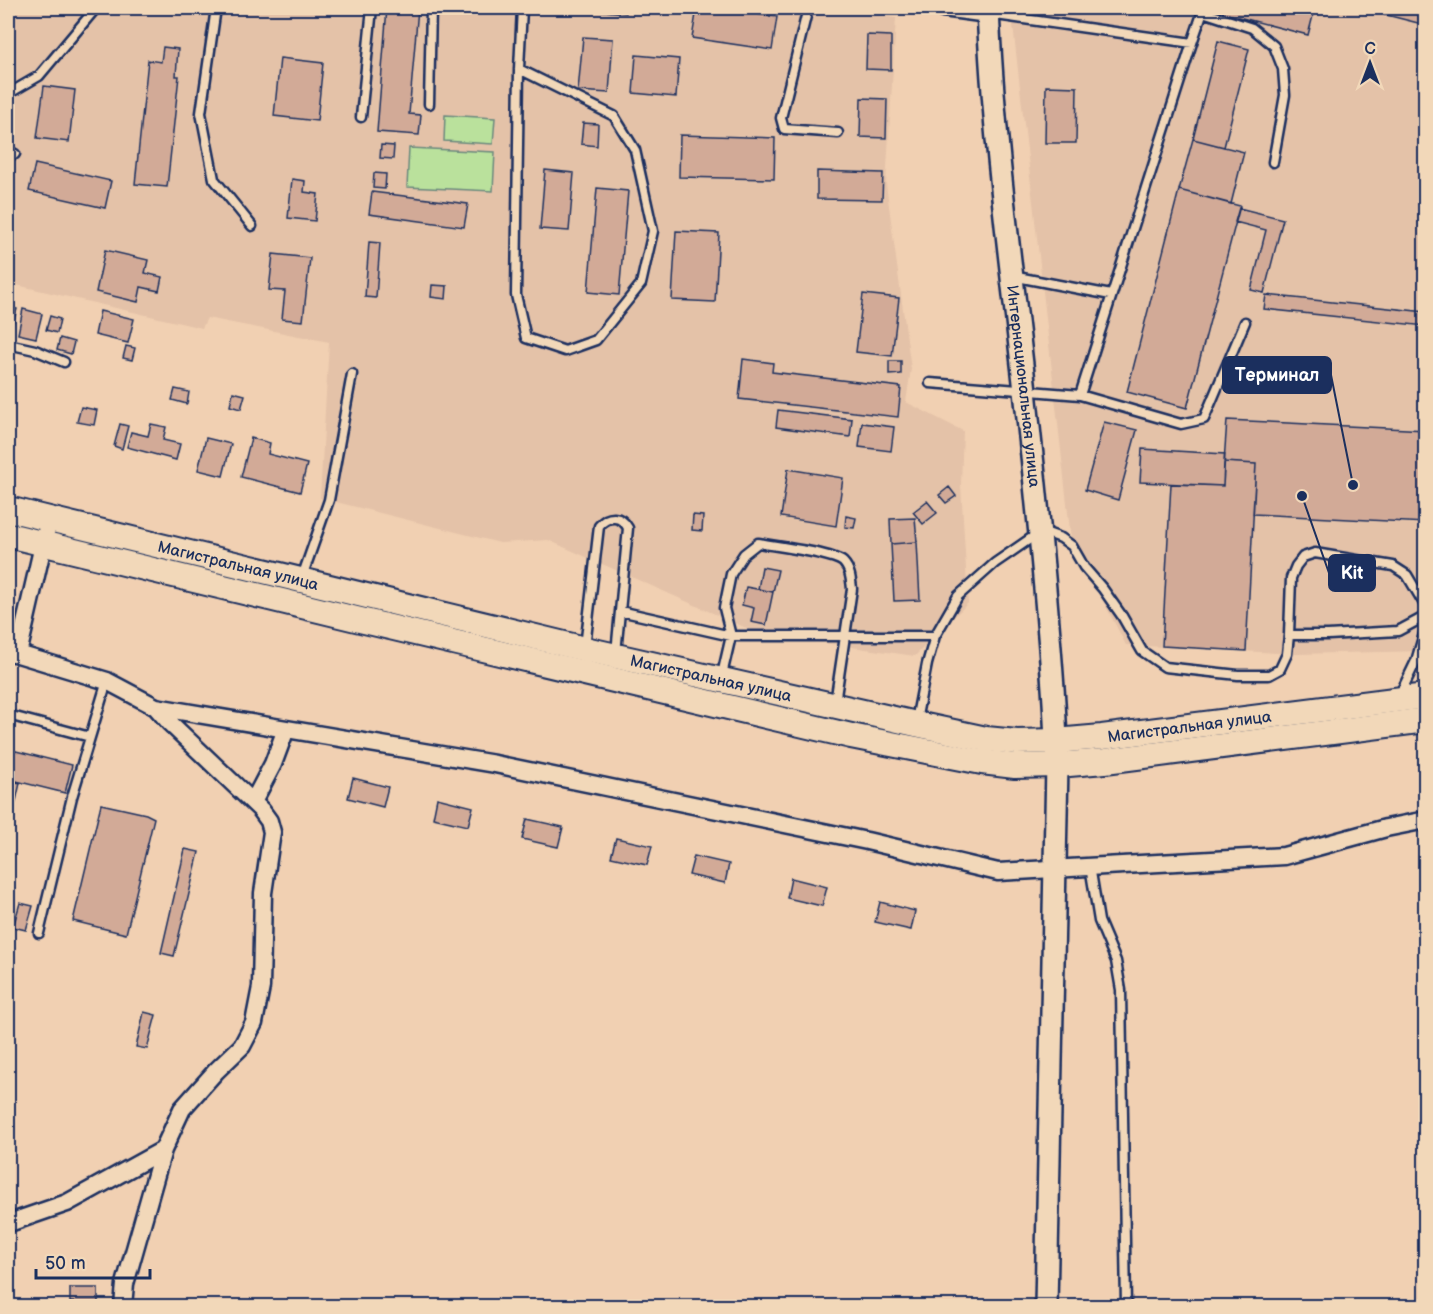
<svg xmlns="http://www.w3.org/2000/svg" width="1433" height="1314" font-family="'Balsamiq Sans',sans-serif">
  <style>
    .built { fill: #e4c2a8 }
    .park { fill: #bae19c; stroke: #6a887d; stroke-width: 1.5 }
    .building { fill: #d2aa97; stroke: #1b2f5e; stroke-width: 1.5 }
    .lines { fill: none; stroke-linecap: round; stroke-linejoin: round }
    .service-casing { stroke: #1b2f5e; stroke-width: 13 }
    .minor-casing { stroke: #1b2f5e; stroke-width: 21 }
    .tertiary-casing { stroke: #1b2f5e; stroke-width: 26 }
    .secondary-casing { stroke: #1b2f5e; stroke-width: 28 }
    .service { stroke: #f2d8b9; stroke-width: 8 }
    .minor { stroke: #f2d8b9; stroke-width: 16 }
    .tertiary { stroke: #f2d8b9; stroke-width: 21 }
    .secondary { stroke: #f2d8b9; stroke-width: 24 }
    .labels { text-anchor: middle; stroke-width: 5; stroke-linejoin: round; paint-order: stroke }
    .street-label { font-size: 16px; fill: #1b2f5e; stroke: #f2d8b9 }
    .leader { fill: none; stroke: #1b2f5e; stroke-width: 2 }
    .callout-dot { fill: #1b2f5e; stroke: #f2d8b9; stroke-width: 2 }
    .callout { fill: #1b2f5e; stroke: #1b2f5e; stroke-width: 2 }
    .callout-label { font-size: 18px; text-anchor: middle; font-weight: bold; fill: #fff }
  </style>
  <rect width="100%" height="100%" fill="#f1d0b2"/>
  <filter id="ink" filterUnits="userSpaceOnUse"><feTurbulence type="fractalNoise" baseFrequency=".0167" numOctaves="2"/><feDisplacementMap in="SourceGraphic" scale="12" xChannelSelector="R" yChannelSelector="G"/><feConvolveMatrix kernelMatrix="1 2 1 2 8 2 1 2 1" color-interpolation-filters="sRGB"/></filter>
  <g filter="url(#ink)">
    <!-- built -->
    <path class="built" d="M8,8H825L896,18L886,184L911,369L906,402L963,431L961,485L968,603L915,656L760,634L548,540L500,543L320,498L329,342L207,318L202,328L8,283Z
      M1011,8H1425V651L1297,654L1126,645L1071,539Z"/>
    <!-- park -->
    <path class="park" d="M445,115L495,118L493,144L444,141Z
      M409,148L495,152L493,191L407,187Z"/>
    <!-- building -->
    <path class="building" d="M387,8H418L409,114L421,115L419,135L377,132Z
      M568,8H626V13Z
      M697,8H715L777,17L772,50L692,38Z
      M1225,8H1315L1308,35L1223,13Z
      M1359,8H1426V25Z
      M867,35L891,36V70L866,69Z
      M583,37L613,39L609,93L578,91Z
      M1218,41L1249,49L1224,147L1193,139Z
      M163,47L178,49L176,76H179L167,187L135,184L148,60L161,62Z
      M636,55L679,59L676,97L633,93Z
      M280,58L323,63L317,121L274,116Z
      M44,86L75,90L69,142L37,138Z
      M1046,86L1077,87L1076,143H1045Z
      M861,98L887,99L886,138L860,137Z
      M583,123L598,124L597,146L581,144Z
      M680,135L775,138L774,179L679,177Z
      M1193,139L1244,152L1231,204L1179,190Z
      M381,145L394,146L393,159L380,158Z
      M35,164L111,181L105,208L29,191Z
      M545,170L574,173L569,231L540,229Z
      M817,171L883,173L882,200L817,199Z
      M374,173L386,174L385,189L373,188Z
      M292,179L305,181L304,192L318,194L315,221L288,218Z
      M597,188L628,191L619,295L588,292Z
      M1179,190L1240,206L1187,408L1127,392Z
      M372,192L468,204L464,227L369,214Z
      M1239,208L1283,219L1264,293L1251,290L1266,230L1235,222Z
      M676,231L719,233L715,302L672,300Z
      M369,242L380,243L376,298L365,297Z
      M105,250L148,260L145,273L162,277L159,291L141,287L138,302L96,292Z
      M273,254L310,258L303,321L282,319L285,291L269,290Z
      M432,285L447,286L446,299L431,297Z
      M863,294L899,298L892,356L856,352Z
      M1266,295L1426,312V326L1264,309Z
      M9,307L17,309L10,335H8V313Z
      M23,309L42,314L36,338L18,334Z
      M100,311L134,319L128,343L95,335Z
      M50,316L60,319L57,333L46,330Z
      M60,338L74,342L71,354L57,350Z
      M126,346L135,348L132,360L123,358Z
      M743,359L773,363L772,372L901,387L898,417L739,399Z
      M889,361H901V374L889,375Z
      M175,389L189,392L187,404L172,400Z
      M233,392L245,395L241,409L230,406Z
      M81,407L97,410L94,425L77,422Z
      M778,410L852,419L850,437L776,427Z
      M1227,420L1426,430V523L1253,514L1256,464L1224,462Z
      M1104,422L1137,430L1118,500L1085,490Z
      M862,423L894,427L891,451L859,447Z
      M120,424L128,426L122,449L114,446Z
      M151,424L166,427L163,440L180,444L176,460L127,447L131,432L148,436Z
      M206,438L231,444L223,476L198,470Z
      M251,438L270,443L268,454L307,464L300,492L241,477Z
      M1142,449L1225,454L1223,486L1140,482Z
      M1224,462L1256,464L1246,651L1162,646L1171,484L1223,486Z
      M788,469L843,478L836,526L781,517Z
      M949,487L956,496L946,503L939,495Z
      M927,501L937,513L923,524L913,512Z
      M693,515L703,516L702,531L692,530Z
      M846,516L856,518L854,528L845,527Z
      M915,518L917,542L891,544L890,519Z
      M917,542L920,600L894,601L891,544Z
      M762,567L778,570L773,592L758,589Z
      M746,587L773,592L766,625L751,622L754,608L742,605Z
      M8,749L72,765L65,793L8,779Z
      M353,778L388,787L383,807L348,798Z
      M8,780L20,783L8,837Z
      M437,798L473,807L468,826L433,818Z
      M101,804L146,814L154,818L126,934L73,921Z
      M527,819L563,827L558,847L522,839Z
      M616,838L652,846L647,865L611,857Z
      M185,849L199,852L174,956L161,953Z
      M694,856L729,864L725,883L689,875Z
      M791,878L827,887L822,906L787,898Z
      M880,902L915,911L911,930L875,922Z
      M20,903L33,906L26,930L13,927Z
      M144,1012L156,1015L147,1049L136,1047Z
      M70,1288H98V1302H70Z"/>
    <g class="lines">
      <!-- service casing -->
      <g class="service-casing">
        <path id="service" d="M216,8L201,113L214,179L252,226
          M808,8L781,118L784,129L838,133
          M1203,12L1252,28L1274,46L1283,69L1285,95L1273,162
          M989,14L1192,43L1204,8
          M519,69L614,116L635,150L653,231L641,284L596,340L565,351L526,338L516,295L519,69L522,8
          M8,94L39,76L96,8
          M429,104L431,8
          M361,117L372,8
          M8,151L15,154
          M1012,276L1111,295
          M8,344L35,350L64,362
          M930,383L1080,395L1181,424L1204,419L1245,322
          M1080,395L1192,43
          M302,577L329,500L352,374
          M620,611L731,636H935
          M1289,635H1328L1398,631L1426,616
          M585,647L599,526C608,515 621,515 628,528L616,653
          M721,679L731,636L724,608L731,574L744,554L758,543C775,546 832,553 843,562C850,569 851,579 852,589L835,703
          M1402,695V690L1416,661L1426,627
          M8,715L90,737
          M916,721L927,664L935,636L958,596L995,563L1040,532L1050,534L1061,538L1072,546L1084,567L1103,589L1122,616L1142,651L1165,667L1238,675H1269L1280,669L1287,654L1289,635L1291,578L1296,566L1303,557L1315,553L1393,566L1407,575L1426,607
          M1090,866L1099,921L1116,961L1121,990L1126,1306
          M39,933L72,797L107,681"/>
      </g>
      <!-- minor casing -->
      <g class="minor-casing">
        <path id="minor" d="M943,8L988,14
          M8,652L18,654L107,681L156,707L495,764L867,841L998,872L1284,856L1386,828L1426,820
          M18,654L49,519
          M253,802L273,764L286,729
          M8,1222H12L67,1203L163,1150
          M123,1306L125,1284L163,1150L182,1109L216,1071L242,1046L254,1023L261,987L263,893L272,832L269,821L261,810L170,723L156,707"/>
      </g>
      <!-- tertiary casing -->
      <g class="tertiary-casing">
        <g id="tertiary">
          <path id="s1" d="M988,8C993,136 1011,263 1025,391C1036,490 1046,589 1053,688C1055,714 1056,740 1057,765L1046,1306"/>
        </g>
      </g>
      <!-- secondary casing -->
      <g class="secondary-casing">
        <g id="secondary">
          <path id="s2" d="M8,509L585,649L916,724L986,739L1017,742L1056,741L1102,737L1426,696"/>
          <path d="M8,535L356,619L851,736L982,762L1015,766L1057,765L1105,761L1426,720"/>
        </g>
      </g>
      <!-- service -->
      <use href="#service" class="service"/>
      <!-- minor -->
      <use href="#minor" class="minor"/>
      <!-- tertiary -->
      <use href="#tertiary" class="tertiary"/>
      <!-- secondary -->
      <use href="#secondary" class="secondary"/>
    </g>
  </g>
  <g class="labels">
    <!-- street labels -->
    <g class="street-label">
      <text dy="6" stroke="none"><textPath href="#s1" startOffset="380">Интернациональная улица</textPath></text>
      <text dy="6" stroke="none"><textPath href="#s2" startOffset="237">Магистральная улица</textPath></text>
      <text dy="6" stroke="none"><textPath href="#s2" startOffset="723">Магистральная улица</textPath></text>
      <text dy="6" stroke="none"><textPath href="#s2" startOffset="1209">Магистральная улица</textPath></text>
    </g>
  </g>
  <!-- callouts -->
  <path class="leader" d="M1353 485L1331 375M1302 496L1329 573"/>
  <g class="callout-dot">
    <circle cx="1353" cy="485" r="6"/>
    <circle cx="1302" cy="496" r="6"/>
  </g>
  <g class="callout">
    <rect x="1223" y="357" width="108" height="36" rx="6"/>
    <rect x="1329" y="555" width="46" height="36" rx="6"/>
  </g>
  <g class="callout-label">
    <text x="1277" y="381">Терминал</text>
    <text x="1352" y="579">Kit</text>
  </g>
  <!-- margin -->
  <rect width="1433" height="1314" fill="none" stroke="#f2d8b9" stroke-width="30"/>
  <rect x="15" y="15" width="1403" height="1284" fill="none" stroke="#1b2f5e" stroke-width="2" filter="url(#ink)"/>
  <!-- north arrow -->
  <g transform="translate(1370 63)" stroke="#f2d8b9" stroke-width="4.5" paint-order="stroke">
  <path d="M0-4.5L10 22L0 15L-10 22Z" fill="#1b2f5e"/>
  <text y="-9" font-size="16" font-weight="bold" text-anchor="middle" fill="#1b2f5e">С</text>
  </g>
  <!-- scale -->
  <path d="M36 1269v9h114v-9" fill="none" stroke="#1b2f5e" stroke-width="3"/>
  <text x="45" y="1269" font-size="18" fill="#1b2f5e" stroke="#f2d8b9" stroke-width="4.5" paint-order="stroke">50 m</text>
</svg>
